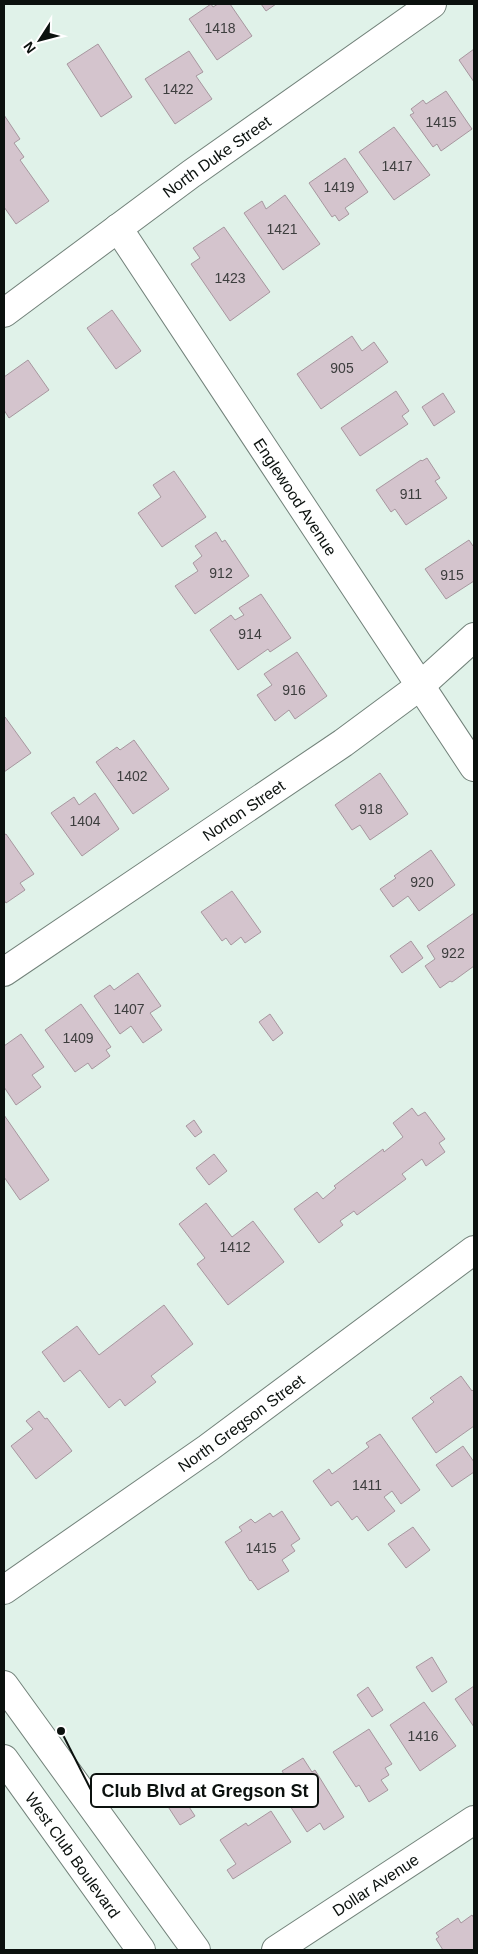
<svg xmlns="http://www.w3.org/2000/svg" width="478" height="1954" font-family="Arial,sans-serif">
  <style>
    .building { fill: #d4c4cd; stroke: #a7979f }
    .lines { fill: none; stroke-linecap: round; stroke-linejoin: round }
    .minor-casing { stroke: #72827a; stroke-width: 30 }
    .major-casing { stroke: #72827a; stroke-width: 30 }
    .minor { stroke: #fff; stroke-width: 28 }
    .major { stroke: #fff; stroke-width: 28 }
    .labels { text-anchor: middle; stroke-width: 5; stroke-linejoin: round; paint-order: stroke }
    .number-label { font-size: 14px; fill: #3d3e3e }
    .street-label { font-size: 16px; fill: #0b110e; stroke: #fff }
    .leader { fill: none; stroke: #0b110e; stroke-width: 2 }
    .callout-dot { fill: #0b110e; stroke: #fff; stroke-width: 2 }
    .callout { fill: #fff; stroke: #0b110e; stroke-width: 2 }
    .callout-label { font-size: 18px; text-anchor: middle; font-weight: bold; fill: #0b110e }
  </style>
  <rect width="100%" height="100%" fill="#e0f2e9"/>
  <!-- building -->
  <path class="building" d="M211,4L213,7L218,4H230L252,36L217,60L189,19Z
    M261,4H276L266,11Z
    M98,44L132,97L101,117L67,64Z
    M474,49V82L459,60Z
    M189,51L203,72L196,76L212,99L175,124L145,79Z
    M446,91L472,129L441,151L437,144L433,147L410,115L414,113L411,109L423,100L426,104Z
    M4,115L20,139L14,143L24,157L20,160L49,201L16,224L4,207Z
    M394,127L430,175L394,200L359,152Z
    M345,158L368,192L345,208L349,214L339,221L335,215L332,217L309,183Z
    M285,195L320,244L283,270L244,213L262,201L266,209Z
    M224,227L270,292L230,321L191,264L200,258L193,248Z
    M112,310L141,351L116,369L87,328Z
    M352,336L362,351L374,342L388,362L321,409L297,374Z
    M28,360L49,390L9,418L4,410V377Z
    M396,391L409,411L402,416L408,424L360,456L341,428Z
    M443,393L455,412L434,426L422,407Z
    M427,458L440,478L435,481L447,498L406,525L395,509L391,512L376,490L421,460L422,461Z
    M174,471L206,517L162,547L138,513L161,497L153,485Z
    M216,532L222,542L225,540L249,576L195,614L175,586L198,571L193,563L202,556L195,546Z
    M469,540L473,546L474,545V581L446,599L425,569Z
    M261,594L291,638L270,652L268,649L238,670L210,630L231,615L235,620L244,615L239,608Z
    M297,652L327,696L295,719L289,710L275,721L257,695L272,685L264,674Z
    M5,717L31,753L4,772V718Z
    M134,740L169,789L133,814L96,762L117,747L120,750Z
    M380,773L408,814L370,840L360,825L352,830L335,805Z
    M95,793L119,829L82,856L51,813L74,797L79,805Z
    M6,834L34,874L20,883L25,890L6,903L4,900V835Z
    M431,850L455,885L419,911L408,896L393,907L380,889L396,878L394,876Z
    M232,891L261,932L245,943L241,937L231,945L226,938L222,941L201,912Z
    M474,913V966L452,982L450,981L440,988L425,966L435,959L427,946Z
    M411,941L423,958L402,973L390,956Z
    M138,973L161,1006L150,1013L162,1030L143,1043L131,1026L120,1034L94,996L110,985L114,990Z
    M81,1004L111,1047L106,1050L110,1056L92,1069L88,1063L75,1072L45,1030Z
    M270,1014L283,1033L273,1041L259,1022Z
    M21,1034L44,1067L32,1075L41,1087L16,1105L4,1087V1046Z
    M412,1108L418,1116L425,1112L445,1139L439,1143L445,1152L426,1166L422,1159L402,1174L406,1179L357,1215L354,1211L340,1221L343,1225L319,1243L294,1209L317,1192L323,1199L336,1188L334,1186L383,1149L384,1152L403,1137L393,1123Z
    M4,1115L49,1180L20,1200L4,1177Z
    M194,1120L202,1132L195,1137L186,1126Z
    M214,1154L227,1171L209,1185L196,1168Z
    M206,1203L232,1237L253,1221L284,1262L228,1305L197,1264L205,1258L179,1224Z
    M164,1305L193,1344L151,1376L156,1382L125,1406L120,1399L109,1408L80,1370L64,1382L42,1352L77,1326L99,1355Z
    M461,1376L472,1391L474,1389V1426L436,1453L412,1418L434,1402L430,1398Z
    M39,1411L45,1419L47,1418L72,1451L36,1479L11,1446L33,1429L26,1421Z
    M380,1434L420,1490L401,1504L392,1491L384,1497L395,1511L368,1531L357,1516L352,1520L338,1501L331,1506L313,1481L329,1469L332,1474L369,1447L366,1443Z
    M463,1446L474,1462V1472L452,1487L436,1465Z
    M282,1511L300,1539L291,1545L295,1551L282,1560L289,1571L258,1590L251,1580L250,1581L225,1542L242,1531L239,1527L251,1519L255,1523L270,1513L273,1517Z
    M413,1527L430,1550L406,1568L388,1544Z
    M432,1657L447,1682L432,1692L416,1667Z
    M474,1686V1727L455,1699Z
    M368,1687L383,1710L372,1717L357,1695Z
    M424,1702L456,1746L420,1771L390,1725Z
    M369,1729L392,1764L385,1768L389,1775L381,1780L388,1790L369,1802L359,1785L356,1787L333,1752Z
    M303,1758L312,1772L315,1770L344,1817L324,1830L320,1823L307,1832L281,1792L291,1785L282,1771Z
    M178,1790L195,1816L180,1825L163,1799Z
    M271,1811L291,1842L233,1879L227,1870L236,1864L220,1840L246,1823L248,1826Z
    M472,1915L474,1918V1950H443L436,1939L439,1937L436,1933L458,1918L461,1923Z"/>
  <g class="lines">
    <!-- minor casing -->
    <g class="minor-casing">
      <g id="minor">
        <path id="s1" d="M118,228L474,767"/>
        <path id="s2" d="M4,972L343,743L420,686L474,637"/>
        <path id="s3" d="M276,1950L474,1820"/>
      </g>
    </g>
    <!-- major casing -->
    <g class="major-casing">
      <g id="major">
        <path id="s4" d="M4,313L191,174L432,4"/>
        <path id="s5" d="M4,1590L208,1448L474,1250"/>
        <path d="M4,1685L196,1950"/>
        <path id="s6" d="M4,1759L141,1950"/>
      </g>
    </g>
    <!-- minor -->
    <use href="#minor" class="minor"/>
    <!-- major -->
    <use href="#major" class="major"/>
  </g>
  <g class="labels">
    <!-- number labels -->
    <g class="number-label">
      <text x="220" y="33">1418</text>
      <text x="178" y="94">1422</text>
      <text x="441" y="127">1415</text>
      <text x="397" y="171">1417</text>
      <text x="339" y="192">1419</text>
      <text x="282" y="234">1421</text>
      <text x="230" y="283">1423</text>
      <text x="342" y="373">905</text>
      <text x="411" y="499">911</text>
      <text x="221" y="578">912</text>
      <text x="452" y="580">915</text>
      <text x="250" y="639">914</text>
      <text x="294" y="695">916</text>
      <text x="132" y="781">1402</text>
      <text x="371" y="814">918</text>
      <text x="85" y="826">1404</text>
      <text x="422" y="887">920</text>
      <text x="453" y="958">922</text>
      <text x="129" y="1014">1407</text>
      <text x="78" y="1043">1409</text>
      <text x="235" y="1252">1412</text>
      <text x="367" y="1490">1411</text>
      <text x="261" y="1553">1415</text>
      <text x="423" y="1741">1416</text>
    </g>
    <!-- street labels -->
    <g class="street-label">
      <text dy="6" stroke="none"><textPath href="#s4" startOffset="264">North Duke Street</textPath></text>
      <text dy="6" stroke="none"><textPath href="#s1" startOffset="322">Englewood Avenue</textPath></text>
      <text dy="6" stroke="none"><textPath href="#s2" startOffset="289">Norton Street</textPath></text>
      <text dy="6" stroke="none"><textPath href="#s5" startOffset="290">North Gregson Street</textPath></text>
      <text dy="6" stroke="none"><textPath href="#s6" startOffset="118">West Club Boulevard</textPath></text>
      <text dy="6" stroke="none"><textPath href="#s3" startOffset="119">Dollar Avenue</textPath></text>
    </g>
  </g>
  <!-- callouts -->
  <path class="leader" d="M61 1731L91 1790"/>
  <circle class="callout-dot" cx="61" cy="1731" r="5"/>
  <rect class="callout" x="91" y="1774" width="227" height="33" rx="5"/>
  <g class="callout-label">
    <text x="205" y="1797">Club Blvd at Gregson St</text>
  </g>
  <!-- border -->
  <rect width="478" height="1954" fill="none" stroke="#0b110e" stroke-width="10"/>
  <!-- north arrow -->
  <g transform="translate(40 40) rotate(234)" stroke="#ffffff" stroke-width="4" paint-order="stroke">
  <path d="M0-4L9 19L0 12L-9 19Z" fill="#0b110e"/>
  <text y="-8" font-size="14" font-weight="bold" text-anchor="middle" fill="#0b110e">N</text>
  </g>
</svg>
